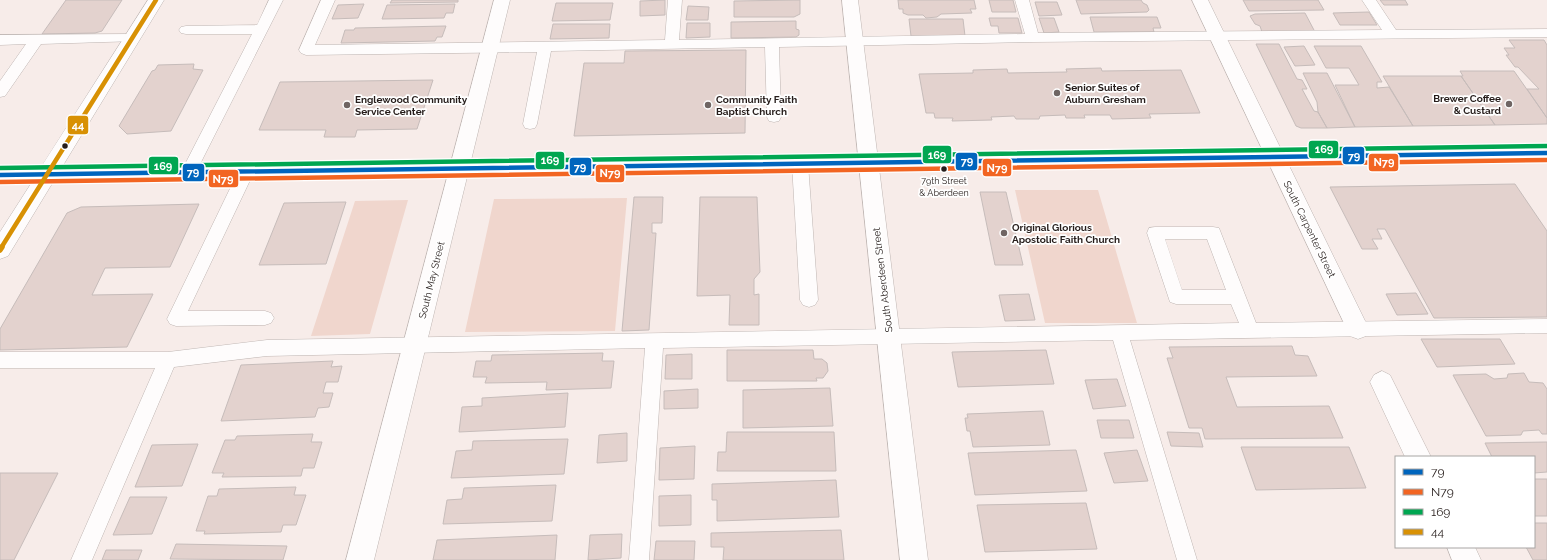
<svg xmlns="http://www.w3.org/2000/svg" width="1547" height="560" font-family="Raleway,sans-serif">
  <style>
    .green { fill: #f0d6cd }
    .building { fill: #e3d2ce; stroke: #c6bcba }
    .lines { fill: none; stroke-linecap: round; stroke-linejoin: round }
    .lane-casing { stroke: #beb5b2; stroke-width: 1 }
    .street-casing { stroke: #beb5b2; stroke-width: 1 }
    .secondary-casing { stroke: #beb5b2; stroke-width: 1 }
    .lane { fill: #fefcfc; fill-rule: evenodd }
    .street { fill: #fefcfc; fill-rule: evenodd }
    .secondary { fill: #fefcfc; fill-rule: evenodd }
    .bus-1-casing { stroke: #fff; stroke-width: 7 }
    .bus-2-casing { stroke: #fff; stroke-width: 7 }
    .bus-3-casing { stroke: #fff; stroke-width: 7 }
    .bus-4-far1-casing { stroke: #fff; stroke-width: 7 }
    .bus-4-casing { stroke: #fff; stroke-width: 8 }
    .bus-1 { stroke: #0065bd; stroke-width: 4.5 }
    .bus-2 { stroke: #f26522; stroke-width: 4.5 }
    .bus-3 { stroke: #00a651; stroke-width: 4.5 }
    .bus-4-far1 { stroke: #d89104; stroke-width: 4.5 }
    .bus-4 { stroke: #d89104; stroke-width: 5.5 }
    .poi-dot { fill: #6f6563; stroke: #fff; stroke-width: 1.5 }
    .bus-dot { fill: #261d1b; stroke: #fff; stroke-width: 1.5 }
    .labels { text-anchor: middle; stroke-width: 3.5; stroke-linejoin: round; paint-order: stroke }
    .bus-label { font-size: 9px; fill: #261d1b; stroke: #fff }
    .poi-label { font-size: 10px; font-weight: bold; fill: #261d1b; stroke: #fff; text-anchor: start }
    .street-label { font-size: 10px; fill: #261d1b; stroke: #fff }
    .line-badge { stroke: #fff; stroke-width: 1.5 }
    .badge-label { font-size: 11px; text-anchor: middle; font-weight: bold; fill: #fff }
  </style>
  <rect width="100%" height="100%" fill="#f7ece9"/>
  <!-- green -->
  <path class="green" d="M1015,190H1098L1137,323H1045Z
    M627,198L615,331L465,332L494,199Z
    M408,200L370,334L311,336L355,201Z"/>
  <!-- building -->
  <path class="building" d="M66,0H122L102,31L95,33L42,34Z
    M392,0H458V2L390,3Z
    M665,0V15L640,16V1Z
    M800,0V14L794,17H734V1Z
    M898,0H974L976,9H970L972,13L941,14L937,17L926,18L923,15H908L903,13V9H899Z
    M989,0H1013L1016,12H992Z
    M1076,0H1141L1143,3L1147,5L1149,10L1147,12L1081,14Z
    M1243,0H1318L1324,10L1249,11Z
    M1380,0H1405L1408,5H1384Z
    M1035,2H1057L1062,15L1039,16Z
    M556,3H613L610,20L552,21Z
    M364,4L358,18L332,19L338,5Z
    M455,4L453,13H446L444,18L382,19L387,5Z
    M688,6L709,7L708,20H686Z
    M1369,12L1377,25H1340L1333,13Z
    M1305,13L1315,32H1262L1260,26L1255,24L1250,16L1255,14Z
    M1090,17H1157L1161,28H1153L1154,32H1094Z
    M989,18H1018L1022,33H999L998,26H991Z
    M1039,18H1054L1059,32L1044,33Z
    M909,19H963L965,36H911Z
    M796,21V29L799,30V35L796,37L731,38V22Z
    M687,23H710V37L686,38Z
    M553,24H610L609,38L550,39Z
    M446,26L442,37H437L435,41L341,43L345,30H354L355,28Z
    M1509,40H1544L1547,45V118L1527,89H1539L1518,67H1515L1506,55H1509L1504,48H1515Z
    M1256,44H1279L1297,79L1302,80L1307,89H1302L1314,111L1318,112L1327,128H1301L1296,126Z
    M1304,46L1315,65L1295,66L1284,47Z
    M1314,46H1361L1382,82H1377V88L1389,87L1413,126L1355,127L1335,85H1359L1349,68H1326Z
    M746,50L745,133L574,136L584,63H624L625,51Z
    M194,64L193,69L203,70L171,131L127,134L119,126L152,71L155,70L158,65Z
    M1101,68L1102,71L1181,70L1200,113L1149,114L1151,118L1112,119L1110,115H1084L1085,118H1066L1065,115L1040,116L1039,119H1016L1014,116L991,117L992,120L952,121L953,118H935L934,113H926L919,74L973,73V70L1007,69L1008,73L1067,72L1066,69Z
    M1460,71H1514L1547,118V124L1495,125L1461,76H1463Z
    M1303,73H1327L1355,127L1327,128L1318,112L1317,102Z
    M1383,76H1461L1495,125L1413,126Z
    M433,80L417,129L357,130L355,137H324L326,130H259L280,82Z
    M1515,184L1547,231V317L1434,318L1385,229H1377L1382,239H1372L1378,249H1362L1330,187Z
    M980,192H1006L1023,265H995Z
    M634,197H663L662,223H652V233H656L649,330L622,331Z
    M700,197H757L760,272L754,279V295L759,294V325H729L730,295L697,296Z
    M346,202L326,264L259,265L284,203Z
    M199,204L170,267L105,268L92,295L153,294L127,347L0,350V329L67,213L81,207Z
    M1416,293L1428,314L1397,315L1386,294Z
    M1029,294L1035,320L1005,321L999,295Z
    M1421,339H1500L1515,364L1437,367Z
    M1292,346L1295,355L1308,356L1317,376L1226,377L1237,407L1329,406L1343,438L1205,439L1202,428H1189L1167,358H1173L1169,347Z
    M727,350H813L814,359H822L827,363L828,371L823,378H816L817,381H727Z
    M1046,350L1054,384L958,387L952,352Z
    M603,353L602,361H614L611,388L546,390L547,382L485,383L487,377H473L476,361H491L492,355Z
    M692,354V379H665L666,355Z
    M333,361L331,367L342,366L338,382H326L323,393H333L329,407L318,408L315,417L221,421L241,365Z
    M1524,373L1529,382L1543,383L1547,389V434H1542L1539,430L1523,431L1521,435L1486,436L1453,375L1486,374L1494,379L1507,378L1508,374Z
    M1117,379L1126,406L1093,409L1085,380Z
    M830,388L833,426L743,428V390Z
    M698,389V408L664,409V391Z
    M568,393L565,427L459,432L462,407L482,406V398Z
    M1043,411L1050,445L973,447L970,431H967L965,418H968L967,414Z
    M1097,420H1129L1134,438H1101Z
    M727,432H834L836,471H717L718,452H726Z
    M1167,432L1199,433L1203,447L1171,446Z
    M627,433V461L597,463L599,435Z
    M313,434L311,442H322L314,468H303L301,476L222,477L224,473H212L225,440H235L237,436Z
    M568,439L564,474L451,478L456,451L472,450L473,441Z
    M1547,442V472L1534,473V457H1492L1485,443Z
    M198,444L182,486L135,487L152,445Z
    M695,446L694,479L659,480L660,448Z
    M1241,447H1349L1366,488L1256,490Z
    M1076,450L1087,491L975,495L968,453Z
    M1137,450L1148,481L1114,483L1104,453Z
    M0,473H58L14,560H0Z
    M1534,479H1547V516H1534Z
    M836,480L839,517L717,521V500H712V484Z
    M556,485L552,521L443,524L447,500L462,499L464,488Z
    M296,487L294,495H306L296,525H283L281,532L204,534L205,531H196L208,496H217L219,489Z
    M691,495V525L659,526V496Z
    M130,497H167L152,534L113,535Z
    M1086,503L1097,549L985,552L977,505Z
    M1534,523H1547V560H1533L1526,547H1534Z
    M841,530L844,560H723L724,547H711V533Z
    M622,534L621,558L588,560L590,535Z
    M557,535L555,560H433L437,540Z
    M656,541H695L694,560H654Z
    M176,544L287,546L283,560L170,559Z
    M106,550H142L138,560H102Z"/>
  <g class="lines">
    <!-- lane casing -->
    <g class="lane-casing">
      <path id="lane" d="M269,0H283L194,176L189,178L184,176L181,172L252,34H186L181,33L179,30L181,27L186,26L257,25Z
        M321,0H335L315,45L665,40L668,0H682L679,40L1025,34L1015,0H1029L1038,33L1382,30L1362,0H1376L1396,30L1547,29V37L1033,42L779,47L781,117L779,121L774,122L769,121L767,117L765,47L551,51L537,124L535,128L530,129L525,128L523,124L537,52L306,55L301,53L299,50Z
        M132,34L137,35L139,38L137,41L41,44L5,96L0,97V81L26,44L0,45V35Z
        M800,158L805,160L808,164L818,300L815,305L809,307L803,305L800,300L792,164L795,160Z
        M246,166L251,168L254,172L188,311H265L271,313L274,318L271,323L265,325L176,326L170,324L167,319L238,172L241,168Z
        M1155,227H1213L1219,228L1256,323L1547,319V333L1130,340L1197,560H1177L1113,340L663,348L649,560H629L645,348L267,356L174,367L92,560H71L155,368H0V352H168L267,340L1239,323L1231,304H1176L1170,302L1147,233L1149,228ZM1165,239H1207L1226,290H1182Z"/>
    </g>
    <!-- street casing -->
    <g class="street-casing">
      <path id="street" d="M494,0H510L374,560H346Z
        M842,0H858L928,560H900Z
        M1192,0H1208L1369,329L1366,336L1358,339L1350,336Z
        M1382,371L1390,375L1431,457H1405L1370,382L1374,375Z
        M1447,547H1475L1481,560H1452Z"/>
    </g>
    <!-- secondary casing -->
    <g class="secondary-casing">
      <path id="secondary" d="M148,0H164L62,167L1547,146V160L53,182L8,256L0,259V232L32,182L0,183V167H41Z"/>
    </g>
    <!-- lane -->
    <use href="#lane" class="lane"/>
    <!-- street -->
    <use href="#street" class="street"/>
    <!-- secondary -->
    <use href="#secondary" class="secondary"/>
    <!-- bus-1 casing -->
    <g class="bus-1-casing">
      <path id="bus-1" d="M0,175L1547,153"/>
    </g>
    <!-- bus-2 casing -->
    <g class="bus-2-casing">
      <path id="bus-2" d="M0,182L1547,160"/>
    </g>
    <!-- bus-3 casing -->
    <g class="bus-3-casing">
      <path id="bus-3" d="M0,168L1547,146"/>
    </g>
    <!-- bus-4-far1 casing -->
    <g class="bus-4-far1-casing">
      <path id="bus-4-far1" d="M1,248L156,0"/>
    </g>
    <!-- bus-4 casing -->
    <g class="bus-4-casing">
      <path id="bus-4" d="M0,250L2,247"/>
    </g>
    <!-- bus-1 -->
    <use href="#bus-1" class="bus-1"/>
    <!-- bus-2 -->
    <use href="#bus-2" class="bus-2"/>
    <!-- bus-3 -->
    <use href="#bus-3" class="bus-3"/>
    <!-- bus-4-far1 -->
    <use href="#bus-4-far1" class="bus-4-far1"/>
    <!-- bus-4 -->
    <use href="#bus-4" class="bus-4"/>
  </g>
  <!-- markers -->
  <g class="poi-dot">
    <circle cx="1057" cy="93" r="4"/>
    <circle cx="1509" cy="104" r="4"/>
    <circle cx="347" cy="105" r="4"/>
    <circle cx="708" cy="105" r="4"/>
    <circle cx="1004" cy="233" r="4"/>
  </g>
  <g class="bus-dot">
    <circle cx="65" cy="146" r="3.5"/>
    <circle cx="944" cy="169" r="3.5"/>
  </g>
  <g class="labels">
    <!-- bus labels -->
    <g class="bus-label">
      <text x="944" y="184">79th Street<tspan x="944" dy="12">&amp; Aberdeen</tspan></text>
    </g>
    <!-- poi labels -->
    <g class="poi-label">
      <text x="1065" y="91">Senior Suites of<tspan x="1065" dy="12">Auburn Gresham</tspan></text>
      <text x="1501" y="102" text-anchor="end">Brewer Coffee<tspan x="1501" dy="12">&amp; Custard</tspan></text>
      <text x="355" y="103">Englewood Community<tspan x="355" dy="12">Service Center</tspan></text>
      <text x="716" y="103">Community Faith<tspan x="716" dy="12">Baptist Church</tspan></text>
      <text x="1012" y="231">Original Glorious<tspan x="1012" dy="12">Apostolic Faith Church</tspan></text>
    </g>
    <!-- street labels -->
    <g class="street-label">
      <text transform="translate(1310 229) rotate(64)" y="4">South Carpenter Street</text>
      <text transform="translate(431 280) rotate(-76)" y="4">South May Street</text>
      <text transform="translate(882 280) rotate(-97)" y="4">South Aberdeen Street</text>
    </g>
  </g>
  <g class="line-badge">
    <rect x="67" y="115" width="22" height="20" rx="4" fill="#d89104"/>
    <rect x="1308" y="140" width="31" height="19" rx="4" fill="#00a651"/>
    <rect x="922" y="145" width="30" height="19" rx="4" fill="#00a651"/>
    <rect x="1342" y="146" width="23" height="19" rx="4" fill="#0065bd"/>
    <rect x="535" y="151" width="30" height="19" rx="4" fill="#00a651"/>
    <rect x="955" y="152" width="23" height="19" rx="4" fill="#0065bd"/>
    <rect x="1368" y="153" width="31" height="19" rx="4" fill="#f26522"/>
    <rect x="148" y="156" width="31" height="19" rx="4" fill="#00a651"/>
    <rect x="569" y="157" width="23" height="19" rx="4" fill="#0065bd"/>
    <rect x="982" y="158" width="30" height="19" rx="4" fill="#f26522"/>
    <rect x="182" y="163" width="23" height="19" rx="4" fill="#0065bd"/>
    <rect x="595" y="164" width="30" height="19" rx="4" fill="#f26522"/>
    <rect x="208" y="169" width="31" height="19" rx="4" fill="#f26522"/>
  </g>
  <g class="badge-label">
    <text x="78" y="129">44</text>
    <text x="1324" y="153">169</text>
    <text x="937" y="159">169</text>
    <text x="1354" y="160">79</text>
    <text x="550" y="164">169</text>
    <text x="967" y="165">79</text>
    <text x="1384" y="166">N79</text>
    <text x="163" y="170">169</text>
    <text x="580" y="171">79</text>
    <text x="997" y="172">N79</text>
    <text x="193" y="176">79</text>
    <text x="610" y="177">N79</text>
    <text x="223" y="183">N79</text>
  </g>
  <!-- legend -->
  <rect x="1395" y="456" width="140" height="92" fill="#ffffff" stroke="#a8a5a4"/>
  <rect x="1403" y="469" width="20" height="6" fill="#0065bd" stroke="#a8a5a4"/>
  <text x="1431" y="476" font-size="12" fill="#261d1b">79</text>
  <rect x="1403" y="489" width="20" height="6" fill="#f26522" stroke="#a8a5a4"/>
  <text x="1431" y="496" font-size="12" fill="#261d1b">N79</text>
  <rect x="1403" y="509" width="20" height="6" fill="#00a651" stroke="#a8a5a4"/>
  <text x="1431" y="516" font-size="12" fill="#261d1b">169</text>
  <rect x="1403" y="529" width="20" height="6" fill="#d89104" stroke="#a8a5a4"/>
  <text x="1431" y="536" font-size="12" fill="#261d1b">44</text>
</svg>
